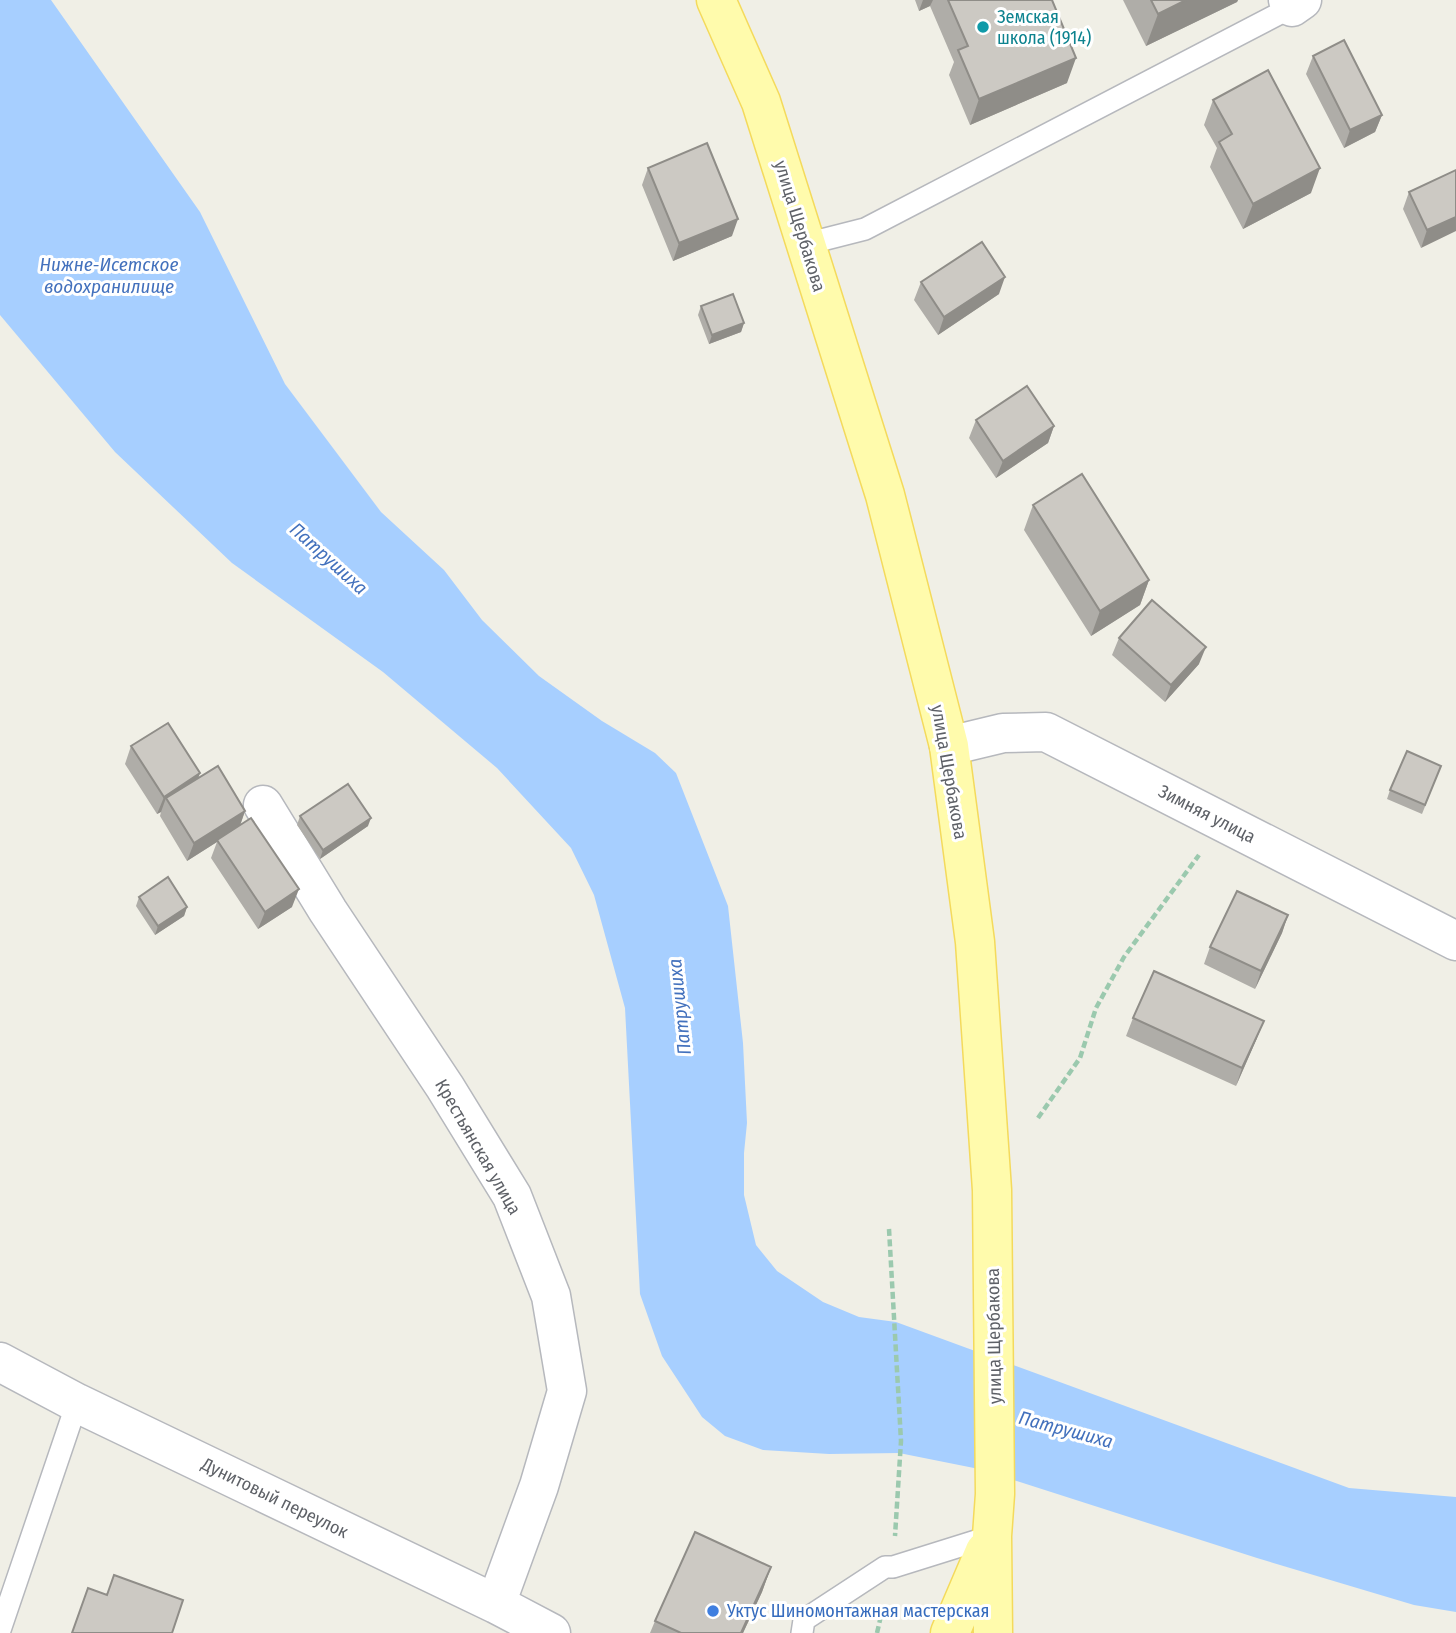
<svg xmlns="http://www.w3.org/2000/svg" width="1456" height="1633" font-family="'Fira Sans Condensed',sans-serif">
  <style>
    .water { fill: #a7cfff }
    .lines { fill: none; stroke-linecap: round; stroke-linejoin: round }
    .service-casing { stroke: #b6b8bd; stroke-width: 24 }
    .minor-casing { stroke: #b6b8bd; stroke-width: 41 }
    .primary-casing { stroke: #f4da5c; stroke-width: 41 }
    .path { stroke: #9bc9ae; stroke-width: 4.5; stroke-dasharray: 7 3.5; stroke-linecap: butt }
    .service { stroke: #fff; stroke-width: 21 }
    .minor { stroke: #fff; stroke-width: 38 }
    .primary { stroke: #fffbac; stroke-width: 38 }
    .wall { fill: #afada8 }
    .shaded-wall { fill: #8f8d88 }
    .building { fill: #ccc9c3; stroke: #8f8d88; stroke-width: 2 }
    .culture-dot { fill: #0f9aa8; stroke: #fff; stroke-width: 2.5 }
    .shop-dot { fill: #3f7fe0; stroke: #fff; stroke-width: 2.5 }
    .labels { text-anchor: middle; stroke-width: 6; stroke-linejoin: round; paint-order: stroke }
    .culture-label { font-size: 18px; fill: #0d838f; stroke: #fff; text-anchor: start }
    .street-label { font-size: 18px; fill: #5e6167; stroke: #fff }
    .shop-label { font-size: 18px; fill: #366cbe; stroke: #fff; text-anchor: start }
    .water-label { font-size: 19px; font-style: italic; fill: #4371bd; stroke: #fff }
  </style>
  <rect width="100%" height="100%" fill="#f0efe6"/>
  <!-- water -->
  <path class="water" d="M0,0H51L200,212L285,384L381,512L444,570L482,620L539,676L602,721L655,753L676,773L728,906L743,1043L747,1123L744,1153V1195L756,1245L777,1271L823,1302L859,1317L896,1322L1349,1488L1456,1497V1612L1414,1605L1257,1558L979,1469L899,1453L829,1454L763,1450L725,1436L702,1417L662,1356L640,1294L625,1008L594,895L571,848L497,768L383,672L232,563L115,452L0,315Z"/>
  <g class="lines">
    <!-- service casing -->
    <g class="service-casing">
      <path id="service" d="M806,244L865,229L1292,7
        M0,1630L77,1403
        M802,1633L804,1620L885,1567H893L992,1536"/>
    </g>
    <!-- minor casing -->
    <g class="minor-casing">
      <path id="minor" d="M1288,0L1292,7L1302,0
        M949,746L1003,733L1046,732L1456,941
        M263,805L328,911L445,1087L512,1196L551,1296L567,1391L539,1486L496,1604
        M0,1362L77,1403L496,1604L551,1633"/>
    </g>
    <!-- primary casing -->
    <g class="primary-casing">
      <path id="primary" d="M716,0L761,102L885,495L949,746L975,942L992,1190L995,1494L992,1536L993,1633
        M950,1633L985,1551"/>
    </g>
    <!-- path -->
    <path class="path" d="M1038,1118L1080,1058L1096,1008L1124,957L1199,855
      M889,1229L901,1441L895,1536
      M877,1633L883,1607"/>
    <!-- service -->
    <use href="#service" class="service"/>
    <!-- minor -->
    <use href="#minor" class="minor"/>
    <!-- primary -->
    <use href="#primary" class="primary"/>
  </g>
  <!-- wall -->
  <path class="wall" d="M915,0H1052L1067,83L970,125L949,75L954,62L930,6L919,11Z
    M1123,0H1238L1237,2L1146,46Z
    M1313,56L1382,115L1375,132L1344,148L1306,74Z
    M1213,100L1311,193L1243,229L1210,167L1217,148L1204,125Z
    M648,168L732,236L673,261L642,185Z
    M1456,170L1421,248L1403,209L1409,192Z
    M921,282L999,294L938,335L914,300Z
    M701,306L744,323L741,332L709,344L698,315Z
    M976,420L1054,426L1048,443L996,478L969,438Z
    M1033,505L1149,580L1140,605L1091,636L1024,530Z
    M1119,638L1199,664L1165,702L1112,655Z
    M131,746L198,778L245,811L240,826L292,907L258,929L211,858L217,842L187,861L160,816L161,812L157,814L125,764Z
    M1441,766L1422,814L1387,799L1390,790Z
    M300,816L368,826L320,859L297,825Z
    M139,897L187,907L184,916L155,935L136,906Z
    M1288,915L1282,933L1255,989L1204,964L1210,947Z
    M1133,1018L1257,1038L1236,1086L1126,1036Z
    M771,1567L762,1592L743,1633H650L655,1621Z"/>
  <!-- shaded-wall -->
  <path class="shaded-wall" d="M923,0H933L930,6L919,11Z
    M1186,0H1238L1237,2L1146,46L1158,14Z
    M1076,58L1067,83L970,125L979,99Z
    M1382,115L1375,132L1344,148L1350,130Z
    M1320,168L1311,193L1243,229L1253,204Z
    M1456,217V231L1421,248L1427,230Z
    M738,219L732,236L673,261L679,243Z
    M1005,277L999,294L938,335L944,317Z
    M744,323L741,332L709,344L712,335Z
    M1054,426L1048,443L996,478L1003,461Z
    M1149,580L1140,605L1091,636L1100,611Z
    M1206,647L1199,664L1165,702L1171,685Z
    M200,773L194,791L166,798L161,812L157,814L164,797Z
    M245,811L239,828L187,861L194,843Z
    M371,818L368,826L320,859L323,850Z
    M299,889L292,907L258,929L265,912Z
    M187,907L184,916L155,935L158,926Z
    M1288,915L1282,933L1255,989L1261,971Z
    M1264,1021L1257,1038L1236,1086L1242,1068Z
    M771,1567L762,1592L743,1633H741Z"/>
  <!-- building -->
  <path class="building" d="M948,0H1052L1076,58L979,99L958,50L968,46Z
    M1151,0H1186L1158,14Z
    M1344,40L1382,115L1350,130L1313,56Z
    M1268,70L1320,168L1253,204L1219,142L1232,134L1213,100Z
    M707,143L738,219L679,243L648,168Z
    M1456,170V217L1427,230L1409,192Z
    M982,242L1005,277L944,317L921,282Z
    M733,294L744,323L712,335L701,306Z
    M1027,386L1054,426L1003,461L976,420Z
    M1082,474L1149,580L1100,611L1033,505Z
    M1152,600L1206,647L1171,685L1119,638Z
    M168,723L200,773L164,797L131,746Z
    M1407,751L1441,766L1425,805L1390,790Z
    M218,766L245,811L194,843L166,798Z
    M348,784L371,818L323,850L300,816Z
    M251,818L299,889L265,912L217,840Z
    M168,877L187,907L158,926L139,897Z
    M1237,891L1288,915L1261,971L1210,947Z
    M1154,971L1264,1021L1242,1068L1133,1018Z
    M695,1532L771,1567L741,1633H681L655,1621Z
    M114,1575L183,1600L172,1633H72L88,1588L107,1595Z"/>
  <!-- markers -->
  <circle class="culture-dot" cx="983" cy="27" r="7"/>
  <circle class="shop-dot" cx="713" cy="1611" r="7"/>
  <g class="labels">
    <!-- culture labels -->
    <g class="culture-label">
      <text x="997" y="23">Земская<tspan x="997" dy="21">школа (1914)</tspan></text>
    </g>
    <!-- street labels -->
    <g class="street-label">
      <text transform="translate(800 226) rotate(73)" y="6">улица Щербакова</text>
      <text transform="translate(949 772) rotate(80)" y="6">улица Щербакова</text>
      <text transform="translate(1207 814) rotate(27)" y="6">Зимняя улица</text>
      <text transform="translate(478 1147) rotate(60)" y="6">Крестьянская улица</text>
      <text transform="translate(994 1336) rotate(-91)" y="6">улица Щербакова</text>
      <text transform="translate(275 1498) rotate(26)" y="6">Дунитовый переулок</text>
    </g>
    <!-- shop labels -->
    <g class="shop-label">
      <text x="727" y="1617">Уктус Шиномонтажная мастерская</text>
    </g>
    <!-- water labels -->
    <g class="water-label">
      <text x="109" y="271">Нижне-Исетское<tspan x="109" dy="22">водохранилище</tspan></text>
      <text transform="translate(329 558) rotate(42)" y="7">Патрушиха</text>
      <text transform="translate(679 1007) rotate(-96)" y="7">Патрушиха</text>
      <text transform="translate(1066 1429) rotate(15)" y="7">Патрушиха</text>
    </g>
  </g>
</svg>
